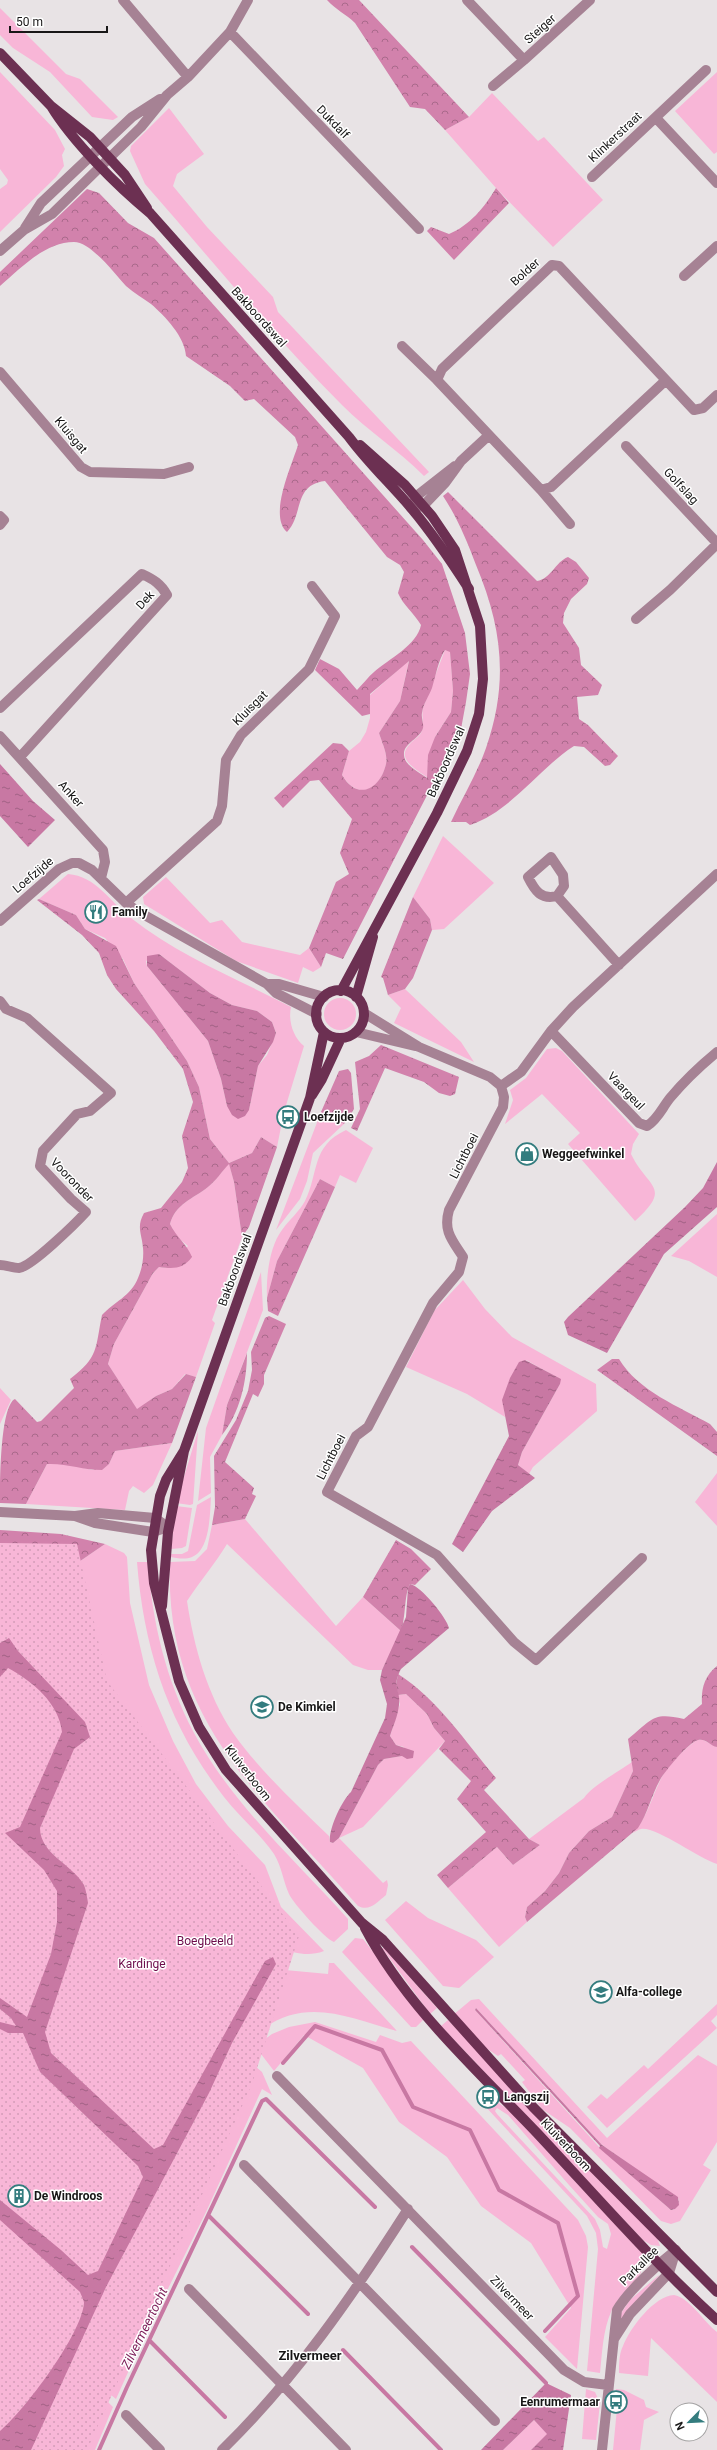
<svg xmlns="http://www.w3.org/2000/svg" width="717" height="2450" font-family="Roboto,sans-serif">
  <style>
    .green { fill: #f8b6d7; fill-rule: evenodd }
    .forest { fill: url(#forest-crowns); fill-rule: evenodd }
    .park { fill: url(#park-dots) }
    .water { fill: url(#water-ripples) }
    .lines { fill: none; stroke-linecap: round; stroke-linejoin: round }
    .stream { stroke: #c878a3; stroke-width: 4 }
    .minor { stroke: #a68294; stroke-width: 10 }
    .major { stroke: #6c3052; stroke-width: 10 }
    .labels { text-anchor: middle; stroke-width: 3; stroke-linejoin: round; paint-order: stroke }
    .street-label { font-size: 12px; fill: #181717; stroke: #fff }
    .poi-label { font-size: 12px; font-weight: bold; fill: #181717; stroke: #fff; text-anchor: start }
    .park-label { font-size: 12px; fill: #6e0d4c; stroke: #fff }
    .water-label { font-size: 13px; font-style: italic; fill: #7d1e59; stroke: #fff }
    .neighbourhood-label { font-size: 13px; font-weight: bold; fill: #181717; stroke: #fff }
  </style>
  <defs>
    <pattern id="forest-crowns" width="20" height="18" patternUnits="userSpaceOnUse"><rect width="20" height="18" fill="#d282ac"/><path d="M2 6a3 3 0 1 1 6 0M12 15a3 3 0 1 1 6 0" fill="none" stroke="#a9698b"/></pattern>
    <pattern id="park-dots" width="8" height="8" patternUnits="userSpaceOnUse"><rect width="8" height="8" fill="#f8b6d7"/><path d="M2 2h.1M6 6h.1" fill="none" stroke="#d49cb8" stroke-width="1.8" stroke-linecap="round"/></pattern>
    <pattern id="water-ripples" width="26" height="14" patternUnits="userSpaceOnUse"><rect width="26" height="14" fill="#c878a3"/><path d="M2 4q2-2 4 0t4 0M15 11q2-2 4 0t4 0" fill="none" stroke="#a16184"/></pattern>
  </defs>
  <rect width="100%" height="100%" fill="#e8e3e5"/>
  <!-- green -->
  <path class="green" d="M0,8L66,74L80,79L118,117L113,120L92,117L50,72L13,48L0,35Z
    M0,72L55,130L65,149L62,155L64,166L56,177L0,232V189L7,184L8,180L0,169Z
    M717,72V152L714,154L675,111Z
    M492,93L538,141L544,137L603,200L553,247L496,188L445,130L469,117Z
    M169,108L204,154L177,174L173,186L207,227L273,297L278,312L429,472L424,476C398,450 368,431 342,405C273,336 210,258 145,184L130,151L131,146Z
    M445,650L450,651L453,691L451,712L435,737L428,778C416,769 395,759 410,744C413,740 419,737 421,733C425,725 421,716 423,708Z
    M409,660L400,701L379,733C382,743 388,754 386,764C380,791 358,801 342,775L349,751L360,742L366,732L370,718V695Z
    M443,836L494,883L444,929L432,930L430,919L413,897Z
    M68,874C96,876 110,902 131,918C179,956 238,979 291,1007C288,1021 293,1037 304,1046L284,1112L277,1147L261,1137L252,1153L229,1163L234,1182L242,1237L212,1320L215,1323L196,1377L185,1374L172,1389L156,1396L137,1410L108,1364L114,1344L153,1273L159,1267L168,1268L188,1246L176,1236L170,1224C175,1204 193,1199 208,1187C216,1181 222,1171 229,1163L210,1139L199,1087L187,1061L134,983L123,959L105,938L85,929L76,915L39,899ZM159,954L210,993L232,1005L257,1011L272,1022L276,1033L267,1055L258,1066L249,1110L227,1106L221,1079L208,1041L147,966L146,961Z
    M166,877L210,923L222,920L242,942L300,955L309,948L321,967L313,972L303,967L298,983L236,961L144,904L143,897Z
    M405,989L461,1042L474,1062L394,1023L401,1008L388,995Z
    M324 1014a16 16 0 1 1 32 0a16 16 0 1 1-32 0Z
    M556,1048L562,1051L639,1134L633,1144L631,1154C648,1189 673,1186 635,1221L568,1144L580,1133L542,1094L505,1124L513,1100L510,1090L526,1078L547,1049Z
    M321,1112L344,1124L313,1153L307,1181L300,1199L276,1230Z
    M346,1130L373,1148L356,1183L340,1175L335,1187L320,1179L277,1261L267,1298C266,1278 269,1247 282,1230C289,1220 299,1212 305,1201C319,1173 311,1146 346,1130Z
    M717,1214V1277L689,1261L671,1256Z
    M261,1272L263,1310L227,1405L222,1435L210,1457L211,1493L198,1501L206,1428Z
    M463,1280L485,1309L512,1337L596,1384L597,1411L533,1467L529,1474L518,1465L522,1452L560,1384V1379L526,1360L503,1400L505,1417L467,1394L406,1367L434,1311Z
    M0,1388L11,1400L0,1424Z
    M198,1431L193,1504L190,1505L176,1503Z
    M172,1443L153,1485L144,1493L133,1486L129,1491L125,1510L26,1504L47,1464L63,1463L92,1470L109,1464L115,1451Z
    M717,1473V1526L695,1502Z
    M211,1497C210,1514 210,1550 192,1557C185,1560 177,1558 170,1557V1554H182L188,1551L197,1505Z
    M176,1506L192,1508L186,1546L182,1548L171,1549Z
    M245,1519L336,1626L363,1597L401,1631L382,1670H368L353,1665L227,1544C215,1564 200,1581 187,1601C194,1647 207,1694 233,1733C260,1771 296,1804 329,1836L330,1842L333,1843L339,1838L378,1765L384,1759L402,1756L404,1747L396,1745L390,1736L400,1704L398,1695L406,1694L427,1714L434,1728L445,1741L363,1827L339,1838L383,1883L387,1880L388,1885L386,1895C377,1902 370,1912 358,1906C263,1797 164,1721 170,1562L195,1561L207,1549L212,1525Z
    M105,1544L124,1553L127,1557L130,1603L149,1685L173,1741L196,1784L228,1826L265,1865L281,1907L324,1951C308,1957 295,1953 280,1948L0,1616Z
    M137,1562H148C152,1622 166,1680 194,1733C232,1804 295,1860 348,1919V1929L334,1942C325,1939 293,1903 289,1894C283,1881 282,1867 274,1854C260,1833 239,1817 224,1797C169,1726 144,1651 137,1562Z
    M697,1740H703L717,1747V1864C700,1859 655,1826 641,1829C639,1829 635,1832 633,1833C647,1818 651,1799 660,1781C666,1767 684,1749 697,1740Z
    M632,1762L633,1771L612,1817L589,1831L569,1853L559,1873L545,1891L527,1907L525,1917L527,1922L499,1947L448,1888L497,1847L513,1865L540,1845L529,1839L584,1798C592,1786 618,1772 632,1762Z
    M406,1901L428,1918L476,1940L494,1957L459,1988L443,1986L385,1920Z
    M355,1938L363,1939L425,2018L416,2027H411L342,1952Z
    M382,1948H384L437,2008L430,2014Z
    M329,1963H334L397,2031C350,2018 308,1997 264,2028L285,1970L328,1974Z
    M479,1999L607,2138L698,2055L717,2066V2142L703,2165L711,2170L680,2221L671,2224L661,2221L570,2128L542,2109L522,2082L525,2080L501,2054L498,2056L480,2044L453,2015L471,2000ZM476,2008L602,2145L679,2199L675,2209L671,2210L600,2148L475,2010Z
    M717,2004V2015L711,2021L717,2028L607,2128L587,2107L601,2094L607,2099L644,2065L648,2069Z
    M448,2020L657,2237L660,2246L651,2245L643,2240L441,2026Z
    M315,2022L376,2042L380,2035L402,2043L411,2041L578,2220L586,2236L588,2247L577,2369L545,2337L571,2308L531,2243L481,2206L447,2157L399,2122L363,2068L304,2035L274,2071L261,2054V2042L272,2034L289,2027Z
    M255,2066L262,2072L272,2095L262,2089L206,2212L143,2339L116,2399L105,2390Z
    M490,2097L510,2111L642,2253C648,2284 621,2288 611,2312C603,2330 602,2353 600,2373L587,2371L598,2249L596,2233L587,2216L483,2104ZM497,2108L508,2115L569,2185L598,2217L608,2224L611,2234L607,2249L603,2247L600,2230L595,2219L497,2114L495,2111Z
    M659,2275L658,2277L621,2320L619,2316L630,2300Z
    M674,2295C690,2298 703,2321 717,2332V2402L651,2338L648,2376L619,2373C619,2364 619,2354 623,2346C630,2328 654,2296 674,2295Z
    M586,2389L595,2392L600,2403L596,2440L582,2439Z
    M616,2389L624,2390L644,2400L646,2407L659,2412L644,2420L640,2450H613L618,2398L615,2397Z
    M103,2397L113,2407L95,2450H80Z
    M534,2420L548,2434L531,2450H503Z"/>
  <!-- forest -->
  <path class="forest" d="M327,0H359L469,117L445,130L425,109L410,107L355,23C346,14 336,10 327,0Z
    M496,188L509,203L454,260L427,231L431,227L449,234C469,226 485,207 496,188Z
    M87,189L99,193L128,223L154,238L423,540L442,564L465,633L470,674L466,702L461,729L343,959L326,953L321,967L309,948L336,882L349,874L340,853L352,819L319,780L310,781L283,808L274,798L333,743L342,744L349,751L342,775C357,801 380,790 386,764C388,754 382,743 379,733L400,701L409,661L370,694V714L362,716L315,670L320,659L339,669L357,690C363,684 368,677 374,672C389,659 417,645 421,625C414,613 403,605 398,593L404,572L400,565L387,557L325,481C293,485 304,514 287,532C268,516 292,465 298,445L295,437L254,399L245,401L230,386L186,356C185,337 165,316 151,304C143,298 134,293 126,286C115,274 91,242 74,242C45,242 21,268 0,286V272ZM445,650L450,652L453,691L451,712L435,737L428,755L427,778C420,773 404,765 404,755C403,743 420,739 423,728C424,724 421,718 422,713C423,704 429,696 432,688C436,675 438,661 445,650Z
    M448,492L537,581C551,579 555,562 568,557L576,562L589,578L587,584L571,599L564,613L563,623L579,648L581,665L602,685L598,695L577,697L579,719L588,725L618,756L610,765L605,766L584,747L574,746C538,769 513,810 470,825L466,822H451C462,798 477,774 486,748C509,682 502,627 476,565C467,541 457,517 443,496Z
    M413,897L430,919L432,930L413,978L405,989L388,995L383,978L381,977Z
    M39,899L76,915L85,929L116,946L134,983L187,1061L199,1087L210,1139L229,1163L252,1153L261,1137L277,1147L249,1227L242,1237L234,1182L229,1164C222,1171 216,1181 208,1187C193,1199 175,1204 170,1224C176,1237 187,1244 192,1257C183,1269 174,1269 159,1267L153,1273L114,1344L108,1364L137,1409L156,1396L172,1389L186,1374L196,1377L172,1443L115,1451L109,1464L102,1470C83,1470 66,1463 47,1464L26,1504L0,1503C0,1483 0,1406 15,1399L37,1422L41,1421L74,1388L70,1379C99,1357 95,1349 102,1315C114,1302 131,1296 138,1278C142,1269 144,1258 143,1248C142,1234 136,1227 144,1213L161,1208L182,1182L188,1168L182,1136L193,1102L183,1069L154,1031L116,989L107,975L99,953L82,935L37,900Z
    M381,1045L459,1077L455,1094L450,1096L439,1093L424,1082L385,1068L357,1131L351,1128L360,1109L355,1062L369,1056Z
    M348,1069L351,1073L354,1109L344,1124L321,1112L339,1071Z
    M320,1179L335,1187L278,1316L268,1311L267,1298L277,1261Z
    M269,1316L286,1324L264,1375V1384L258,1397L253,1394L225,1462L254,1488L252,1494L256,1496L245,1519L212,1525L215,1507L214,1456L236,1420L248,1391L252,1370L251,1352L265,1318Z
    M247,1353C247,1381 240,1413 222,1435L227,1405Z
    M612,1359H619C638,1391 680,1407 710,1424L717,1432V1456L597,1370Z
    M0,1530L61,1534L105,1544L0,1616Z
    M396,1540L411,1549L431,1569L415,1585L410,1584C404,1595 406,1617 401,1631L363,1597Z
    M717,1666V1747C710,1746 706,1738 698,1740C688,1743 665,1771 660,1780C651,1796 648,1813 638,1828L527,1922L525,1917L527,1907L545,1891L559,1873L569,1853L589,1831L612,1817L633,1771L628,1739C653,1719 652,1712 684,1719L702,1704C701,1690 704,1676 717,1666Z
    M398,1674C438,1699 466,1743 496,1778L484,1790L529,1839L540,1845L513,1865L497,1847L448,1888L437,1875L486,1832L457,1799L471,1781L439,1749L445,1741L434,1728L427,1714L406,1694L398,1695L396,1685Z"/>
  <!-- park -->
  <path class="park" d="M0,1543L77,1544L107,1681L299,1936L252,2084L87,2450H0Z"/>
  <!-- water -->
  <path class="water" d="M0,764L33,801L55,820L28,847L0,816Z
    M159,954L210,993L232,1005L257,1011L272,1022L276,1033L273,1042L258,1066L249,1110L245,1116L238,1119L232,1115L227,1106L221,1079L208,1041L147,966V956Z
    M717,1162V1207L664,1254L607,1353L568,1335L564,1322L568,1317L685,1207L703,1188Z
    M525,1360L561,1379L560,1384L522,1452L518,1465L535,1478L492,1511L463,1552L452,1544L509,1436L502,1400L510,1378L519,1362Z
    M410,1584C421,1586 447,1618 449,1628L401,1669C391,1688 401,1689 399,1705C398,1716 393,1726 390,1736L396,1745L414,1751L413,1758L407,1759L402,1756L384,1759L378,1765L339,1838L333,1843L330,1842C328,1830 342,1800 351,1792L385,1718L387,1704L380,1680L382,1670L406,1617L408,1588Z
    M9,1638L18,1651L85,1722L90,1737L74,1749L40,1828C40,1854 72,1864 84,1885C86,1890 87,1897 88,1903L45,2032L51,2053L154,2149L163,2145L265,1961L273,1957L276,1964L232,2043L209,2093L106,2287L31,2450H0V2431C24,2411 82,2334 84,2303C84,2300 81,2295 80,2292L0,2220V2200L61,2250L88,2275L98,2271L143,2177L138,2166L40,2072L23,2033H8L0,2029V2022L16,2026L11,2018L0,2009V1998L27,2017L51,1954L57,1922V1891L44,1870L5,1833L20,1827L62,1732C59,1703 32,1681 8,1668L0,1677V1643Z
    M476,2008L602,2145L678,2197L679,2205L675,2209L671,2210L599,2148L600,2146L475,2010Z
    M546,2383L571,2395L563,2450H531L547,2434L534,2420L503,2450H481Z"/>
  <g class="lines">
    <!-- stream -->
    <path class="stream" d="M283,2063L315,2026L382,2050L413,2107L470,2130L499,2190L558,2223L578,2296L545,2331
      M209,2216L308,2314
      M412,2247L546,2383
      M150,2341L225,2417
      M343,2350L441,2450
      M99,2450L127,2387L262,2101L266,2099L375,2207"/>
    <!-- minor -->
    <path class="minor" d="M123,0L188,77
      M467,0L524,60L590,0
      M230,32L419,229
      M493,86L524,60
      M656,118L717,183
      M592,177L706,70
      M25,228L41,203L132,117L160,99
      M0,251L24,230L52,214L141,127L167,95L188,77L230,32L248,0
      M684,276L717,246
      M402,346L437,380
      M0,372L81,467L90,472L164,474L189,467
      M665,381L551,487L541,490L437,380L442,369L552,265L559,266L694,410L703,408L717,395
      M626,446L717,543
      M541,490L570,524
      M413,504L418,495L455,466
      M411,508L423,506L445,483L461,461L488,436
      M0,516L4,520L0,525
      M636,619L670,590L717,544
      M0,708L142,574C153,579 161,584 167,595L20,757
      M0,736L103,850L105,862L101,878
      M551,857L563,875L564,886L557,896C541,900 535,891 528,877Z
      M557,896L619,965
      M126,903L217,821L222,806L226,760L241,735L309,669L335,616L312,586
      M0,921L59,869L72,863H79L92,870L126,903L139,912L267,984L276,993L317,1014
      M267,984H279L324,997
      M0,1001L6,1009L27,1018L111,1093L90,1111L77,1114L43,1151L40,1166L71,1199L86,1212C76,1223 31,1267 19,1268C13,1268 6,1265 0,1265
      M364,1013L419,1047L490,1077L501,1086L504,1097L503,1107L449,1210C443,1231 452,1240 463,1257L459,1272L433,1303L368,1427L356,1436L327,1492L437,1555L514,1642L536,1660L642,1558
      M551,1031L639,1123L647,1126C658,1119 662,1108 670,1098C685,1080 700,1066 717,1052
      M356,1032L415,1046
      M501,1086L521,1072L551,1031L573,1007L717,874
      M0,1512L75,1516L98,1513L155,1518L168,1527L153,1532L95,1523L75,1516
      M277,2076L564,2370L584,2382L608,2385
      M244,2165L495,2421
      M189,2289L346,2450
      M614,2339L630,2314L669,2273L676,2250
      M126,2415L160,2450
      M222,2450C296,2378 353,2295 408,2209
      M602,2450L617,2310C628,2291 658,2264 676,2250"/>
    <!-- major -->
    <path class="major" d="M0,53L51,106L90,137L125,175L147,208
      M51,106C72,141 118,187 150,213L349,437C369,464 391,484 412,509C433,534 451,561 469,589
      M316 1014a24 24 0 1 1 48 0a24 24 0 1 1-48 0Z
      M341,991L437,813L467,751L479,714L483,679L480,626L455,550L432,516L405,485L360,445
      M356,997L373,937
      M312,1095L322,1079L341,1038
      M184,1451L166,1480L160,1496L151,1550L154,1583L179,1681L199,1727L226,1770L362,1923L383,1940L533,2107L717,2292
      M162,1606L168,1532L184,1451L310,1098L324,1032
      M365,1928C406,2006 477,2070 537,2133C596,2196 653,2262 717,2320"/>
  </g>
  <!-- icons -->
  <defs>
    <g id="restaurant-ring" transform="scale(1.15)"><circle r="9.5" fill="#fff" stroke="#337c7e" stroke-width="1.5"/><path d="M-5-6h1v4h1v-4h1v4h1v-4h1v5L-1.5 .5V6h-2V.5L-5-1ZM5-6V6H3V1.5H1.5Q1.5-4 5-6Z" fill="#337c7e"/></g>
    <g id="bus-ring" transform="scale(1.15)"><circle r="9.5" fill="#fff" stroke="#337c7e" stroke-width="1.5"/><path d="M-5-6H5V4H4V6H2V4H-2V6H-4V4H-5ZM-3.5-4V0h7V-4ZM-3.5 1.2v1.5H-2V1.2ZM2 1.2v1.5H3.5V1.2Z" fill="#337c7e"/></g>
    <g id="shop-ring" transform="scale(1.15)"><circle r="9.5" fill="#fff" stroke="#337c7e" stroke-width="1.5"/><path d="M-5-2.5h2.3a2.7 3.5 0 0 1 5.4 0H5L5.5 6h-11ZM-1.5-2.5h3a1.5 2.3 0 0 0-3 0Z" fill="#337c7e"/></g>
    <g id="school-ring" transform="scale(1.15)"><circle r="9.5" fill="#fff" stroke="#337c7e" stroke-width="1.5"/><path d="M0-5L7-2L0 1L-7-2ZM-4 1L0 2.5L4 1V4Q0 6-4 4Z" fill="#337c7e"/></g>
    <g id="university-ring" transform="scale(1.15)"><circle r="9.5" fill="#fff" stroke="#337c7e" stroke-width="1.5"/><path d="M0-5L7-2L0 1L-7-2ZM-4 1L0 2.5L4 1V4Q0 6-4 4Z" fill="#337c7e"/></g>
    <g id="building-ring" transform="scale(1.15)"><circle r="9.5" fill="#fff" stroke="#337c7e" stroke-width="1.5"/><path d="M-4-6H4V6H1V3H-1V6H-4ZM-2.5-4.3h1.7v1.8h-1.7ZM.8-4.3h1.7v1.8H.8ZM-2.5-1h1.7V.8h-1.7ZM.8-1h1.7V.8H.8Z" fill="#337c7e"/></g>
  </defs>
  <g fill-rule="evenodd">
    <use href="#restaurant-ring" x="96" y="912"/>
    <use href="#bus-ring" x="288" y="1117"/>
    <use href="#shop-ring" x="527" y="1154"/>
    <use href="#school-ring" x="262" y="1707"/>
    <use href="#university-ring" x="601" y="1992"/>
    <use href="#bus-ring" x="488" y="2097"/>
    <use href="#building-ring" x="19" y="2196"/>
    <use href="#bus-ring" x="616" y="2402"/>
  </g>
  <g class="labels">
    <!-- street labels -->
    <g class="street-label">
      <text transform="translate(540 29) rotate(-42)" y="4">Steiger</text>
      <text transform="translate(333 122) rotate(46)" y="4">Dukdalf</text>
      <text transform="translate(615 137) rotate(-43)" y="4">Klinkerstraat</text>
      <text transform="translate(525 272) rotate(-42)" y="4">Bolder</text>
      <text transform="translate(259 317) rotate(48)" y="4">Bakboordswal</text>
      <text transform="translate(71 435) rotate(50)" y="4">Kluisgat</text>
      <text transform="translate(681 486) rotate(47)" y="4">Golfslag</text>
      <text transform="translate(145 600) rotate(-48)" y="4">Dek</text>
      <text transform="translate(250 708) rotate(-45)" y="4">Kluisgat</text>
      <text transform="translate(446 762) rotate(-66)" y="4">Bakboordswal</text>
      <text transform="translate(71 794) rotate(48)" y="4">Anker</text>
      <text transform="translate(33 875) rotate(-40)" y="4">Loefzijde</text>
      <text transform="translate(626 1091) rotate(46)" y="4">Vaargeul</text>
      <text transform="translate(464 1156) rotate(-63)" y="4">Lichtboei</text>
      <text transform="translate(72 1180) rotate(46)" y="4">Vooronder</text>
      <text transform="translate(235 1270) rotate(-70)" y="4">Bakboordswal</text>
      <text transform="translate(331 1457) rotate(-63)" y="4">Lichtboei</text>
      <text transform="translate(248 1773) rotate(52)" y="4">Kluiverboom</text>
      <text transform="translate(566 2145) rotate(47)" y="4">Kluiverboom</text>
      <text transform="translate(639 2266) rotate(-45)" y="4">Parkallee</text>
      <text transform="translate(512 2298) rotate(46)" y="4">Zilvermeer</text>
    </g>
    <!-- poi labels -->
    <g class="poi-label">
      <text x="112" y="916">Family</text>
      <text x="304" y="1121">Loefzijde</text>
      <text x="542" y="1158">Weggeefwinkel</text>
      <text x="278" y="1711">De Kimkiel</text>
      <text x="616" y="1996">Alfa-college</text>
      <text x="504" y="2101">Langszij</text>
      <text x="34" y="2200">De Windroos</text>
      <text x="600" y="2406" text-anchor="end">Eenrumermaar</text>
    </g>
    <!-- park labels -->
    <g class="park-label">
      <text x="205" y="1945">Boegbeeld</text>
      <text x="142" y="1968">Kardinge</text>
    </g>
    <!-- water labels -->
    <g class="water-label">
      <text transform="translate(144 2328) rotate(-64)" y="5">Zilvermeertocht</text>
    </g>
    <!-- neighbourhood labels -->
    <g class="neighbourhood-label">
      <text x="310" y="2360">Zilvermeer</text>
    </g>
  </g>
  <!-- north arrow -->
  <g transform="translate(689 2422) rotate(246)"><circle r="19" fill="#ffffff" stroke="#a3a2a2"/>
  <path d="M0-3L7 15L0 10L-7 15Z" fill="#337c7e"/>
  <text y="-6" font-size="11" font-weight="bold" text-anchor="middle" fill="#181717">N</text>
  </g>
  <!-- scale -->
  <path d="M10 26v6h97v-6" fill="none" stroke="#181717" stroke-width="2"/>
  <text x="16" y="26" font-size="12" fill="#181717" stroke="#ffffff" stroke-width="3" paint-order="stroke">50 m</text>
</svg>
